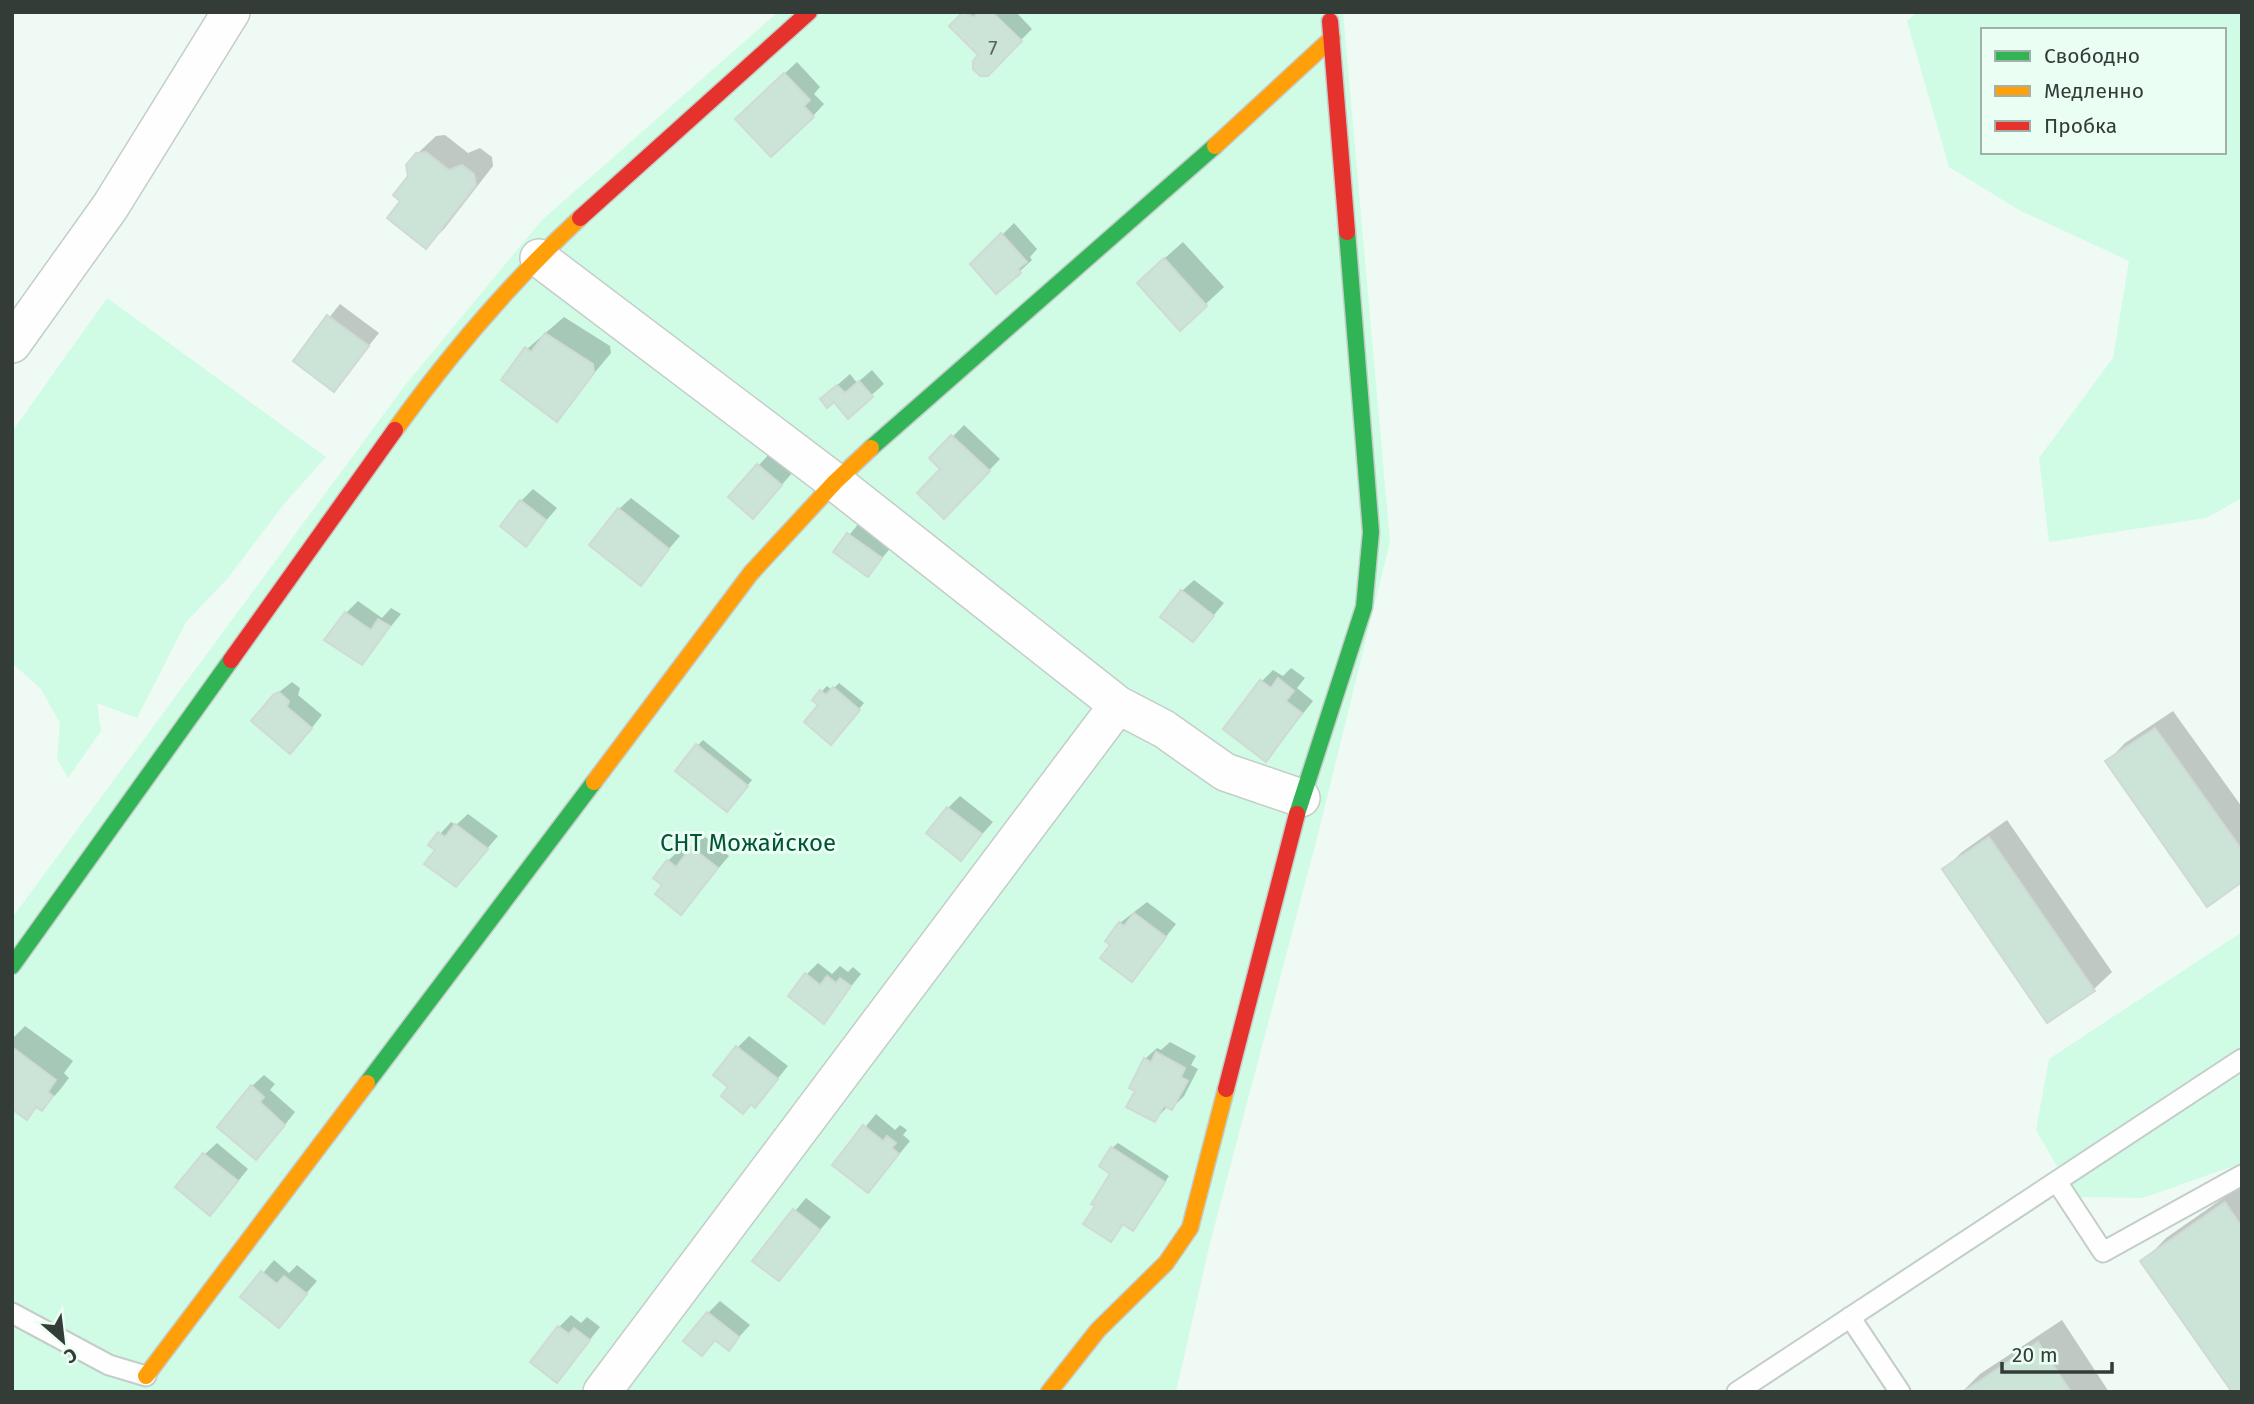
<svg xmlns="http://www.w3.org/2000/svg" width="2254" height="1404" font-family="'Fira Sans',sans-serif">
  <style>
    .green { fill: #d0fbe5; fill-rule: evenodd }
    .shadow { fill: #0003 }
    .building { fill: #cce4d8; stroke: #d0dad4; stroke-width: 2 }
    .lines { fill: none; stroke-linecap: round; stroke-linejoin: round }
    .lane-casing { stroke: #c4cdc9; stroke-width: 23 }
    .street-casing { stroke: #c4cdc9; stroke-width: 40 }
    .fast-casing { stroke: #c4cdc9; stroke-width: 19 }
    .slow-casing { stroke: #c4cdc9; stroke-width: 19 }
    .jam-casing { stroke: #c4cdc9; stroke-width: 19 }
    .lane { stroke: #fdfefd; stroke-width: 19 }
    .street { stroke: #fdfefd; stroke-width: 37 }
    .fast { stroke: #30b455; stroke-width: 16 }
    .slow { stroke: #ff9f0a; stroke-width: 16 }
    .jam { stroke: #e5322d; stroke-width: 16 }
    .labels { text-anchor: middle; stroke-width: 6; stroke-linejoin: round; paint-order: stroke }
    .number-label { font-size: 21px; fill: #59665f }
    .park-label { font-size: 24px; fill: #035438; stroke: #ebfef4 }
  </style>
  <rect width="100%" height="100%" fill="#effaf4"/>
  <!-- green -->
  <path class="green" d="M778,12H1343L1390,542L1317,838L1210,1243L1176,1392H12V918L406,384L541,221Z
    M1917,12H2242V498L2206,518L2049,542L2039,458L2113,358L2129,261L2019,210L1949,167L1907,21ZM1983,30H2224V152H1983Z
    M107,298L326,457L284,504L228,578L186,622L137,718L97,703L101,731L68,778L57,759L60,723L41,689L12,663V432Z
    M2242,932V1163L2143,1198L2075,1197L2036,1130L2049,1059Z"/>
  <!-- shadow -->
  <path class="shadow" d="M966,12H1016L1032,29L987,74L981,55L952,26Z
    M797,62L820,87L814,94L824,104L813,116L749,107Z
    M445,135L468,153L480,148L492,157L493,166L444,229L426,247L402,200L417,154L436,136Z
    M1014,223L1037,249L1030,257L1032,260L997,292L973,264Z
    M1183,242L1224,287L1180,328L1157,265Z
    M340,304L379,333L334,389L295,360Z
    M564,317L610,346L611,353L556,419L503,380L527,349Z
    M872,370L884,384L848,416L834,388L850,374L857,383Z
    M964,425L1000,459L956,505L943,469L932,458Z
    M770,453L793,472L764,505L730,497Z
    M533,489L557,508L526,544L521,501Z
    M631,498L680,536L640,583L619,509Z
    M860,522L893,545L868,575L835,552Z
    M1194,580L1224,603L1193,640L1182,591Z
    M358,601L382,618L391,608L401,614L361,663L346,613Z
    M1291,668L1305,678L1297,688L1313,701L1266,760L1262,681L1273,670L1283,676Z
    M292,682L300,688L298,695L322,715L302,740L274,696Z
    M839,683L864,703L836,737L820,705L822,691L827,686L832,690Z
    M2173,711L2242,807V880L2108,761L2125,743Z
    M703,740L752,780L732,804L698,745Z
    M960,796L993,822L961,858L948,808Z
    M468,814L498,836L456,885L437,850L440,834L451,822L456,825Z
    M2007,820L2112,972L2094,989L1944,870L1962,852Z
    M704,836L729,856L681,912L664,885L668,861L680,849L687,855Z
    M1147,902L1176,924L1132,980L1113,945L1120,923Z
    M818,963L832,974L840,966L848,972L853,967L861,974L823,1021L807,974Z
    M25,1026L73,1061L64,1073L69,1078L59,1091L42,1109L38,1106L26,1118L12,1107V1039Z
    M749,1036L788,1066L755,1106L731,1087L737,1048Z
    M1170,1042L1196,1056L1191,1065L1198,1069L1184,1096L1172,1108L1168,1106L1155,1120L1137,1090L1145,1059L1157,1048L1161,1050Z
    M264,1075L275,1084L270,1090L295,1112L268,1146L252,1086Z
    M876,1114L895,1130L900,1125L907,1130L903,1135L910,1141L879,1179L834,1165Z
    M217,1143L248,1169L221,1202L205,1154Z
    M1118,1143L1169,1176L1138,1223L1133,1228L1124,1223L1111,1240L1112,1148Z
    M2242,1185V1392L2143,1262L2166,1238Z
    M806,1198L831,1217L778,1279L754,1260Z
    M274,1260L289,1273L297,1265L317,1281L279,1325L243,1297Z
    M720,1301L750,1325L729,1348L716,1338L708,1313Z
    M571,1315L581,1323L587,1317L600,1327L557,1381L559,1327Z
    M2062,1320L2109,1392H1962L1980,1374Z"/>
  <!-- building -->
  <path class="building" d="M963,12L974,17L979,12H992L1022,41L988,76H980L973,69V61L978,55L949,26Z
    M784,73L810,100L804,106L814,117L771,157L735,119Z
    M426,152L449,170L462,165L474,174L476,185L426,249L387,218L400,201L393,195L408,176L406,165L416,153Z
    M1001,233L1027,262L1018,269L1021,273L996,294L970,264Z
    M1164,258L1207,306L1180,331L1137,283Z
    M327,315L369,346L334,392L293,361Z
    M545,333L593,364L594,373L557,422L501,380L525,347L531,352Z
    M859,381L873,397L848,419L834,402L827,408L820,399L837,385L845,393Z
    M951,435L990,471L944,519L917,493L940,469L929,458Z
    M757,464L782,485L753,519L728,497Z
    M520,500L546,520L526,547L500,526Z
    M618,508L669,549L641,586L589,545Z
    M847,533L882,558L868,577L833,552Z
    M1181,590L1214,616L1193,642L1160,617Z
    M345,612L371,630L378,619L390,626L362,665L324,640Z
    M1278,678L1294,691L1286,701L1302,713L1266,762L1223,729L1260,680L1271,688Z
    M833,687L860,710L831,745L804,722L818,705L812,700L820,690L826,695Z
    M279,692L289,701L287,707L312,728L290,754L251,721L273,695Z
    M2155,728L2242,850V882L2207,907L2105,761Z
    M696,744L748,786L727,812L675,771Z
    M947,807L982,834L961,861L926,833Z
    M455,824L488,849L456,887L424,864L435,850L428,845L438,832L445,837Z
    M1989,837L2095,991L2047,1023L1942,869Z
    M691,847L718,868L681,915L655,894L662,885L653,878L667,860L676,867Z
    M1134,913L1166,937L1132,982L1100,958L1110,945L1105,941L1119,922L1124,926Z
    M805,973L820,985L827,976L836,983L840,978L851,986L824,1024L788,996Z
    M736,1046L778,1079L755,1108L751,1104L743,1114L721,1096L728,1087L713,1075Z
    M12,1047L56,1080L48,1092L53,1096L42,1111L36,1107L27,1120L12,1109Z
    M1156,1052L1185,1068L1181,1077L1188,1081L1172,1110L1164,1106L1155,1122L1126,1107L1135,1091L1129,1088L1144,1058L1151,1062Z
    M251,1085L264,1097L260,1102L285,1125L256,1160L217,1127Z
    M863,1125L883,1141L887,1136L896,1143L892,1148L899,1154L868,1193L832,1165Z
    M1111,1147L1165,1182L1133,1231L1123,1224L1111,1242L1083,1224L1095,1206L1091,1204L1110,1174L1099,1166Z
    M203,1153L238,1181L210,1216L175,1187Z
    M2225,1202L2242,1227V1392H2232L2140,1261Z
    M793,1209L820,1230L779,1281L752,1261Z
    M261,1271L277,1284L284,1276L307,1294L279,1328L240,1297Z
    M707,1312L739,1337L729,1351L715,1340L702,1356L683,1341Z
    M558,1326L569,1334L574,1328L590,1340L557,1383L530,1362Z
    M2038,1342L2071,1392H1963Z"/>
  <g class="lines">
    <!-- lane casing -->
    <g class="lane-casing">
      <path id="lane" d="M2057,1182L2103,1252L2242,1175
        M12,1313L109,1365L146,1376
        M1850,1317L1900,1392
        M1737,1392L2242,1059"/>
    </g>
    <!-- street casing -->
    <g class="street-casing">
      <path id="street" d="M539,258L835,482L1118,705L1164,729L1225,772L1301,798
        M12,344L110,207L231,12
        M602,1392L1118,705"/>
    </g>
    <!-- fast casing -->
    <g class="fast-casing">
      <path id="fast" d="M871,448L1215,146
        M1297,814L1364,607L1371,532L1347,232
        M12,966L231,660
        M367,1083L594,782"/>
    </g>
    <!-- slow casing -->
    <g class="slow-casing">
      <path id="slow" d="M1215,146L1332,38
        M395,430C449,355 512,281 580,218
        M594,782L751,573L835,482L871,448
        M146,1376L367,1083
        M1049,1392L1098,1330L1166,1263L1190,1228L1226,1089"/>
    </g>
    <!-- jam casing -->
    <g class="jam-casing">
      <path id="jam" d="M1330,21L1347,232
        M580,218L809,12
        M231,660L395,430
        M1226,1089L1297,814"/>
    </g>
    <!-- lane -->
    <use href="#lane" class="lane"/>
    <!-- street -->
    <use href="#street" class="street"/>
    <!-- fast -->
    <use href="#fast" class="fast"/>
    <!-- slow -->
    <use href="#slow" class="slow"/>
    <!-- jam -->
    <use href="#jam" class="jam"/>
  </g>
  <g class="labels">
    <!-- number labels -->
    <g class="number-label">
      <text x="993" y="55">7</text>
    </g>
    <!-- park labels -->
    <g class="park-label">
      <text x="748" y="851">СНТ Можайское</text>
    </g>
  </g>
  <!-- border -->
  <rect width="2254" height="1404" fill="none" stroke="#333c37" stroke-width="28"/>
  <!-- legend -->
  <rect x="1981" y="28" width="245" height="126" fill="#ebfef4" stroke="#a1b0a8" stroke-width="2"/>
  <rect x="1995" y="51" width="35" height="10" fill="#30b455" stroke="#a1b0a8" stroke-width="2"/>
  <text x="2044" y="63" font-size="21" fill="#333c37">Свободно</text>
  <rect x="1995" y="86" width="35" height="10" fill="#ff9f0a" stroke="#a1b0a8" stroke-width="2"/>
  <text x="2044" y="98" font-size="21" fill="#333c37">Медленно</text>
  <rect x="1995" y="121" width="35" height="10" fill="#e5322d" stroke="#a1b0a8" stroke-width="2"/>
  <text x="2044" y="133" font-size="21" fill="#333c37">Пробка</text>
  <!-- north arrow -->
  <g transform="translate(63 1341) rotate(152)" stroke="#ebfef4" stroke-width="5" paint-order="stroke">
  <path d="M0-5L12 26L0 18L-12 26Z" fill="#333c37"/>
  <text y="-10" font-size="19" font-weight="bold" text-anchor="middle" fill="#333c37">С</text>
  </g>
  <!-- scale -->
  <path d="M2002 1362v10h110v-10" fill="none" stroke="#333c37" stroke-width="3.5"/>
  <text x="2012" y="1362" font-size="21" fill="#333c37" stroke="#ebfef4" stroke-width="5" paint-order="stroke">20 m</text>
</svg>
